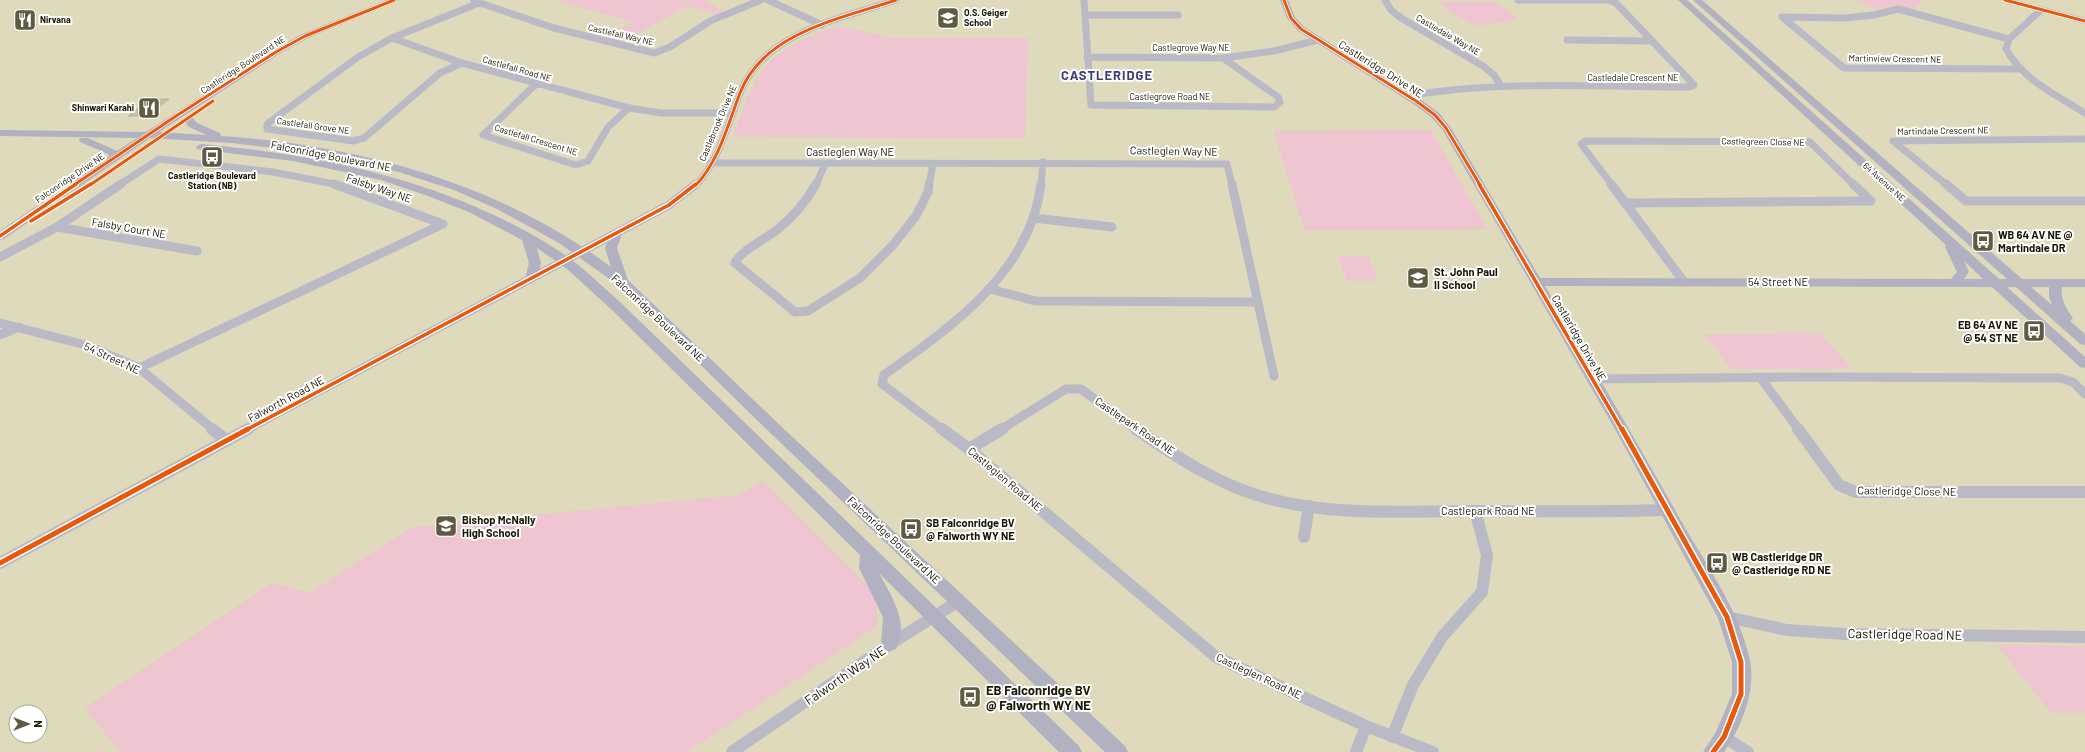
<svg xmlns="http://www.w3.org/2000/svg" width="2085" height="752" font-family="Barlow,sans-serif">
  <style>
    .green { fill: #eec5d0 }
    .building { fill: #c5c1a0; stroke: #bab69e }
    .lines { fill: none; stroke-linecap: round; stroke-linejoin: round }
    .street-far2 { stroke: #b9bac5; stroke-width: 7 }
    .street-far1 { stroke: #b9bac5; stroke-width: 9 }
    .street { stroke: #b9bac5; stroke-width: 12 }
    .secondary { fill: #b1b1c1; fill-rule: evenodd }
    .cycleway-far2-casing { stroke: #fff; stroke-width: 4.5 }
    .cycleway-far1-casing { stroke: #fff; stroke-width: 6 }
    .cycleway-casing { stroke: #fff; stroke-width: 8 }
    .cycleway-far2 { stroke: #e8590c; stroke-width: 3 }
    .cycleway-far1 { stroke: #e8590c; stroke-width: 3.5 }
    .cycleway { stroke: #e8590c; stroke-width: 5 }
    .labels { text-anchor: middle; stroke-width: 4; stroke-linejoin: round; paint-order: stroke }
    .far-poi-label { font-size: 9px; font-weight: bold; fill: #1a1703; stroke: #fff; text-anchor: start }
    .far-street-label { font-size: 9px; fill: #1a1703; stroke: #fff }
    .street-label { font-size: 11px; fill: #1a1703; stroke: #fff }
    .poi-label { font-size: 11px; font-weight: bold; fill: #1a1703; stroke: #fff; text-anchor: start }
    .far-district-label { font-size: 13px; font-weight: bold; letter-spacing: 1px; fill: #3d3d7a; stroke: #fff }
    .near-street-label { font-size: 13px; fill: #1a1703; stroke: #fff }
    .near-poi-label { font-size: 13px; font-weight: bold; fill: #1a1703; stroke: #fff; text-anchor: start }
  </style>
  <rect width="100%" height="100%" fill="#dedabb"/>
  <!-- green -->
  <path class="green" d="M555,0H703L724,11L718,14L688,6L621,42L605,38L633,22Z
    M1854,0H1923L1914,9L1892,5L1877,9Z
    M1441,2H1496L1519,19L1477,26L1447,10L1440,3Z
    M838,26L894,38H1028L1025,138L732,137C742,114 750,84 767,65C785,45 814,34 838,26Z
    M1431,130L1487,229L1305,230L1273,131Z
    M1338,256H1368L1378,281H1347Z
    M1820,333L1852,369H1731L1705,334Z
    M763,481L870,588L877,607V626L687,752H120L85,708L272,583L310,593L412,527L738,495Z
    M1997,645L2085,646V713H2051Z"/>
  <!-- building -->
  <path class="building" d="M150,99H169L148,116H128Z"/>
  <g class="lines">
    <!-- street-far2 -->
    <path class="street-far2" d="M768,0L822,25
      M1084,0L1091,105L1275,107L1280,102L1278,97L1223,58
      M1385,0L1391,10L1401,18L1483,66L1494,75L1501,86
      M474,1L554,28L654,53L670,47L710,21L761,0
      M479,3L392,38L462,63L629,108L661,113H733
      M2041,10L2009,39L2006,49C2023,80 2056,95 2085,113
      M1085,15H1178
      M392,38L358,57L267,124V129L353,141L364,138L440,73L462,63
      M2009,39L1898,9L1874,15L1845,18L1782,17L1844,68L2019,69
      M1567,40L1651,41
      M1087,57L1223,58L1274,51L1318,40
      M536,84L483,135L576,165L588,161L608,127L629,108
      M1408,96C1500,80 1596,87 1689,87L1694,85L1616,3L1607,0H1518
      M710,163L1227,164L1232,185
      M119,185L159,159L273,172L339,185
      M696,185C719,161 728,124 740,93C764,32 840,19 896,0
      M816,185L825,164
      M929,185L933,164
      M1041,185L1043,162
      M1612,185L1581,144L1585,141L1810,142L1854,185
      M1947,185L1893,141L2085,139"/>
    <!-- street-far1 -->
    <path class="street-far1" d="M816,184C806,202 794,216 778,229C766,239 741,250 735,263L795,312L808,311L860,278L893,245L916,216L928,192L929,184
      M1232,184L1274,376
      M1611,184L1684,282
      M1853,184L1871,201
      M1946,184L1966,201H2085
      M1626,203L1871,201
      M1034,218L1112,227
      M57,227L197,251
      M0,257L57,227L121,184
      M990,289L1035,301L1258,302
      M0,323L86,345L139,368L214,430
      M0,335L19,327
      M139,368L443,224L334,184
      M1760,377L1799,430
      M1593,379L1811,377L2060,378L2073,382L2085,394
      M246,430L669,205L696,184
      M943,430L882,384L884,375C951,327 1030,273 1041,184
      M1000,430L1066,389H1081L1137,430"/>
    <!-- street -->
    <path class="street" d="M212,429L226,440
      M942,429L969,449L1216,657L1366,726L1433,752
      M1136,429C1174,455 1215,483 1260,496C1329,517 1403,511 1473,511C1538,511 1602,512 1667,510
      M1798,429L1839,485L1856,492H2085
      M969,449L1002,429
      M1304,537L1309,506
      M0,563L248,429
      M1727,617L1787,630L1845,634L2085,637
      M1392,737L1413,685L1442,637L1482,592L1487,555L1475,511
      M1724,737L1748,752
      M732,752L890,644L959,601
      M1356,752L1366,726"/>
    <!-- secondary -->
    <path class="secondary" d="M387,0H398L308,38L279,54L159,132L207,135L189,127L183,119L188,116L192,117L197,123L220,133L221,136C359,145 499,183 611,267L605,248L612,231H620L622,234L617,248L628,280L785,430L1125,746L1128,752H1105L761,424L622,288L559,243L497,209L454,190L399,172L346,159L289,150L232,143L150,138L4,239L0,240V231L109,157L108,154L80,142L79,140L80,138H88L117,151L137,138L0,136V130L146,132L273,50L302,34Z
      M1280,0H1288L1295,17L1304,27L1420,99L1439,113L1451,128L1540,278L1951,279L1957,272L1945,247L1946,245L1678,0H1687L1999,279H2007L1693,0H1702L2022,279H2085V287H2062C2060,299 2066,308 2073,318L2070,321L2085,334V345L2080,344L2016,287H2007L2085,357V368L2080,367L1992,287L1545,286C1592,366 1639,445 1684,526C1709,569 1740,612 1750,661C1756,690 1741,729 1724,752H1703L1716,732L1732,694V662L1718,618L1616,431L1442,129L1431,117L1412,103L1298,31L1287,18ZM1964,261L1983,279H1964L1969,272ZM2031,287H2049V297L2052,305Z
      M2001,0H2015L2085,18V24Z
      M201,144C326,155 452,182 559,251C582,266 602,286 622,304L1079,746L1082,752H1059L879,573C891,596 910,622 896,649L890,651L884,649L881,644L883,617L859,568L860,555L612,310L567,269L537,248L541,263L537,279L531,283L527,282L525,279L529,263L522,240L469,212L425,195L381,180L293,161L197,149L196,147Z"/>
    <!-- cycleway-far2 casing -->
    <g class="cycleway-far2-casing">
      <path id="cycleway-far2" d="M1284,0L1291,18L1301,29L1416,101L1435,115L1446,128L1480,185
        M2005,0L2085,21
        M74,185L176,116L276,52L305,36L394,0
        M90,185L213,101
        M696,185C719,161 728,124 740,93C764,32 840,19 896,0"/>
    </g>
    <!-- cycleway-far1 casing -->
    <g class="cycleway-far1-casing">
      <path id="cycleway-far1" d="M1479,184L1622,430
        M31,221L91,184
        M0,236L76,184
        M246,430L669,205L696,184"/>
    </g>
    <!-- cycleway casing -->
    <g class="cycleway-casing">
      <path id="cycleway" d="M1622,429L1727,617L1741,662V694L1724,737L1713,752
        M0,563L248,429"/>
    </g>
    <!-- cycleway-far2 -->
    <use href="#cycleway-far2" class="cycleway-far2"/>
    <!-- cycleway-far1 -->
    <use href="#cycleway-far1" class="cycleway-far1"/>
    <!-- cycleway -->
    <use href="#cycleway" class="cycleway"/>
  </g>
  <!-- icons -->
  <defs>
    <g id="school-square" transform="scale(1.15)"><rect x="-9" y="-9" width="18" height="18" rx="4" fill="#5f5b43" stroke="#fff"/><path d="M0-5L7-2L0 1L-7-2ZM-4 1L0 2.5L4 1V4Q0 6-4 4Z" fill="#fff"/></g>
    <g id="restaurant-square" transform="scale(1.15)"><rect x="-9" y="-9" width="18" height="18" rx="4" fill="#5f5b43" stroke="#fff"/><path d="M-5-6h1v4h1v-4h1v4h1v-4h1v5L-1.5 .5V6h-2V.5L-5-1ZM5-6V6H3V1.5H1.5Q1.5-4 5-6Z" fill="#fff"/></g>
    <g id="bus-square" transform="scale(1.15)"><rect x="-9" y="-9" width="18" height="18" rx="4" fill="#5f5b43" stroke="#fff"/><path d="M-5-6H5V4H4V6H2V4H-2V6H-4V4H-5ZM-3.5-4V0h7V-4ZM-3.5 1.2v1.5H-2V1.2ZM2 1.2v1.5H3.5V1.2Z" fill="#fff"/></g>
  </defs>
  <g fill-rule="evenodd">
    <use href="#school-square" x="948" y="18"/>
    <use href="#restaurant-square" x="25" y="20"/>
    <use href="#restaurant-square" x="149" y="108"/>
    <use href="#bus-square" x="212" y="157"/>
    <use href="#bus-square" x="1983" y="241"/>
    <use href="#school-square" x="1418" y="278"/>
    <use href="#bus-square" x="2034" y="331"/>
    <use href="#school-square" x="446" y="526"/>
    <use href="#bus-square" x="911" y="529"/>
    <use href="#bus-square" x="1717" y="563"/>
    <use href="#bus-square" x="970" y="697"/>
  </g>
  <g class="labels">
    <!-- far-poi labels -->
    <g class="far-poi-label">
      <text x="964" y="16">O.S. Geiger<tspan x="964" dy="10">School</tspan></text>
      <text x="40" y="23">Nirvana</text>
      <text x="134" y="111" text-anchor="end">Shinwari Karahi</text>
      <text x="212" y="179" text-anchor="middle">Castleridge Boulevard<tspan x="212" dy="10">Station (NB)</tspan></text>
    </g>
    <!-- far-street labels -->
    <g class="far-street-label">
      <text transform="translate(621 35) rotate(13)" y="3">Castlefall Way NE</text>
      <text transform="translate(1448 35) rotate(30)" y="3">Castledale Way NE</text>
      <text x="1191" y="51">Castlegrove Way NE</text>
      <text transform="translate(1895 59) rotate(1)" y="3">Martinview Crescent NE</text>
      <text transform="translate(243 65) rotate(-33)" y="3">Castleridge Boulevard NE</text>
      <text transform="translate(517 69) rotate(16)" y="3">Castlefall Road NE</text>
      <text x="1633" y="81">Castledale Crescent NE</text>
      <text x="1170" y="100">Castlegrove Road NE</text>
      <text transform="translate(718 123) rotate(-67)" y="3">Castlebrook Drive NE</text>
      <text transform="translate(313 126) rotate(8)" y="3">Castlefall Grove NE</text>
      <text transform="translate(1943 131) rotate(-1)" y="3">Martindale Crescent NE</text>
      <text transform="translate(536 140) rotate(17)" y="3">Castlefall Crescent NE</text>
      <text transform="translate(1763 142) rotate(1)" y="3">Castlegreen Close NE</text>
      <text transform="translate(70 178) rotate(-34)" y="3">Falconridge Drive NE</text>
      <text transform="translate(1884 182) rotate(42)" y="3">64 Avenue NE</text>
    </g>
    <!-- street labels -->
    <g class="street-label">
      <text transform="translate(1381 69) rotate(32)" y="4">Castleridge Drive NE</text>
      <text transform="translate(1174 151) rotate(1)" y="4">Castleglen Way NE</text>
      <text x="850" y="156">Castleglen Way NE</text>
      <text transform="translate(331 156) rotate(11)" y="4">Falconridge Boulevard NE</text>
      <text transform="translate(379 188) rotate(19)" y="4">Falsby Way NE</text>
      <text transform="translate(129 228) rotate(10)" y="4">Falsby Court NE</text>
      <text x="1778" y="286">54 Street NE</text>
      <text transform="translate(658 318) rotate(43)" y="4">Falconridge Boulevard NE</text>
      <text transform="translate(1579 338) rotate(60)" y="4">Castleridge Drive NE</text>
      <text transform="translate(112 358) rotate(25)" y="4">54 Street NE</text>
      <text transform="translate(286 399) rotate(-28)" y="4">Falworth Road NE</text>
      <text transform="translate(1135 426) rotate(34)" y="4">Castlepark Road NE</text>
      <text transform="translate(1005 479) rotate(40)" y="4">Castleglen Road NE</text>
      <text transform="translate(1907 491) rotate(1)" y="4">Castleridge Close NE</text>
      <text x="1488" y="515">Castlepark Road NE</text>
      <text transform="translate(894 540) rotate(43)" y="4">Falconridge Boulevard NE</text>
      <text transform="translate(1259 676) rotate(25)" y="4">Castleglen Road NE</text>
    </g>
    <!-- poi labels -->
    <g class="poi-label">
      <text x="1998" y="239">WB 64 AV NE @<tspan x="1998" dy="13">Martindale DR</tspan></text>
      <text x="1434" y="276">St. John Paul<tspan x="1434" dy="13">II School</tspan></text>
      <text x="2018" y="329" text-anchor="end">EB 64 AV NE<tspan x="2018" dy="13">@ 54 ST NE</tspan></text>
      <text x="462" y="524">Bishop McNally<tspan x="462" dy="13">High School</tspan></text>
      <text x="926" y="527">SB Falconridge BV<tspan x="926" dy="13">@ Falworth WY NE</tspan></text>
      <text x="1732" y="561">WB Castleridge DR<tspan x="1732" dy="13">@ Castleridge RD NE</tspan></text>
    </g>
    <!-- far-district labels -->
    <g class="far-district-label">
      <text x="1107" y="80">CASTLERIDGE</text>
    </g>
    <!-- near-street labels -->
    <g class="near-street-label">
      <text transform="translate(1905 634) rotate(1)" y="5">Castleridge Road NE</text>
      <text transform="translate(845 675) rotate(-34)" y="5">Falworth Way NE</text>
    </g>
    <!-- near-poi labels -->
    <g class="near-poi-label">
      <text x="986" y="695">EB Falconridge BV<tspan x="986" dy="15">@ Falworth WY NE</tspan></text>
    </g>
  </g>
  <!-- north arrow -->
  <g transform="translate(28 724) rotate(90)"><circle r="19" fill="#ffffff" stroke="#a3a29a"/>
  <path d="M0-3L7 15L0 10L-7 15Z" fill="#5f5b43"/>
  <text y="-6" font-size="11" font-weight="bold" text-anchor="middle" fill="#1a1703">N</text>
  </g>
</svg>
